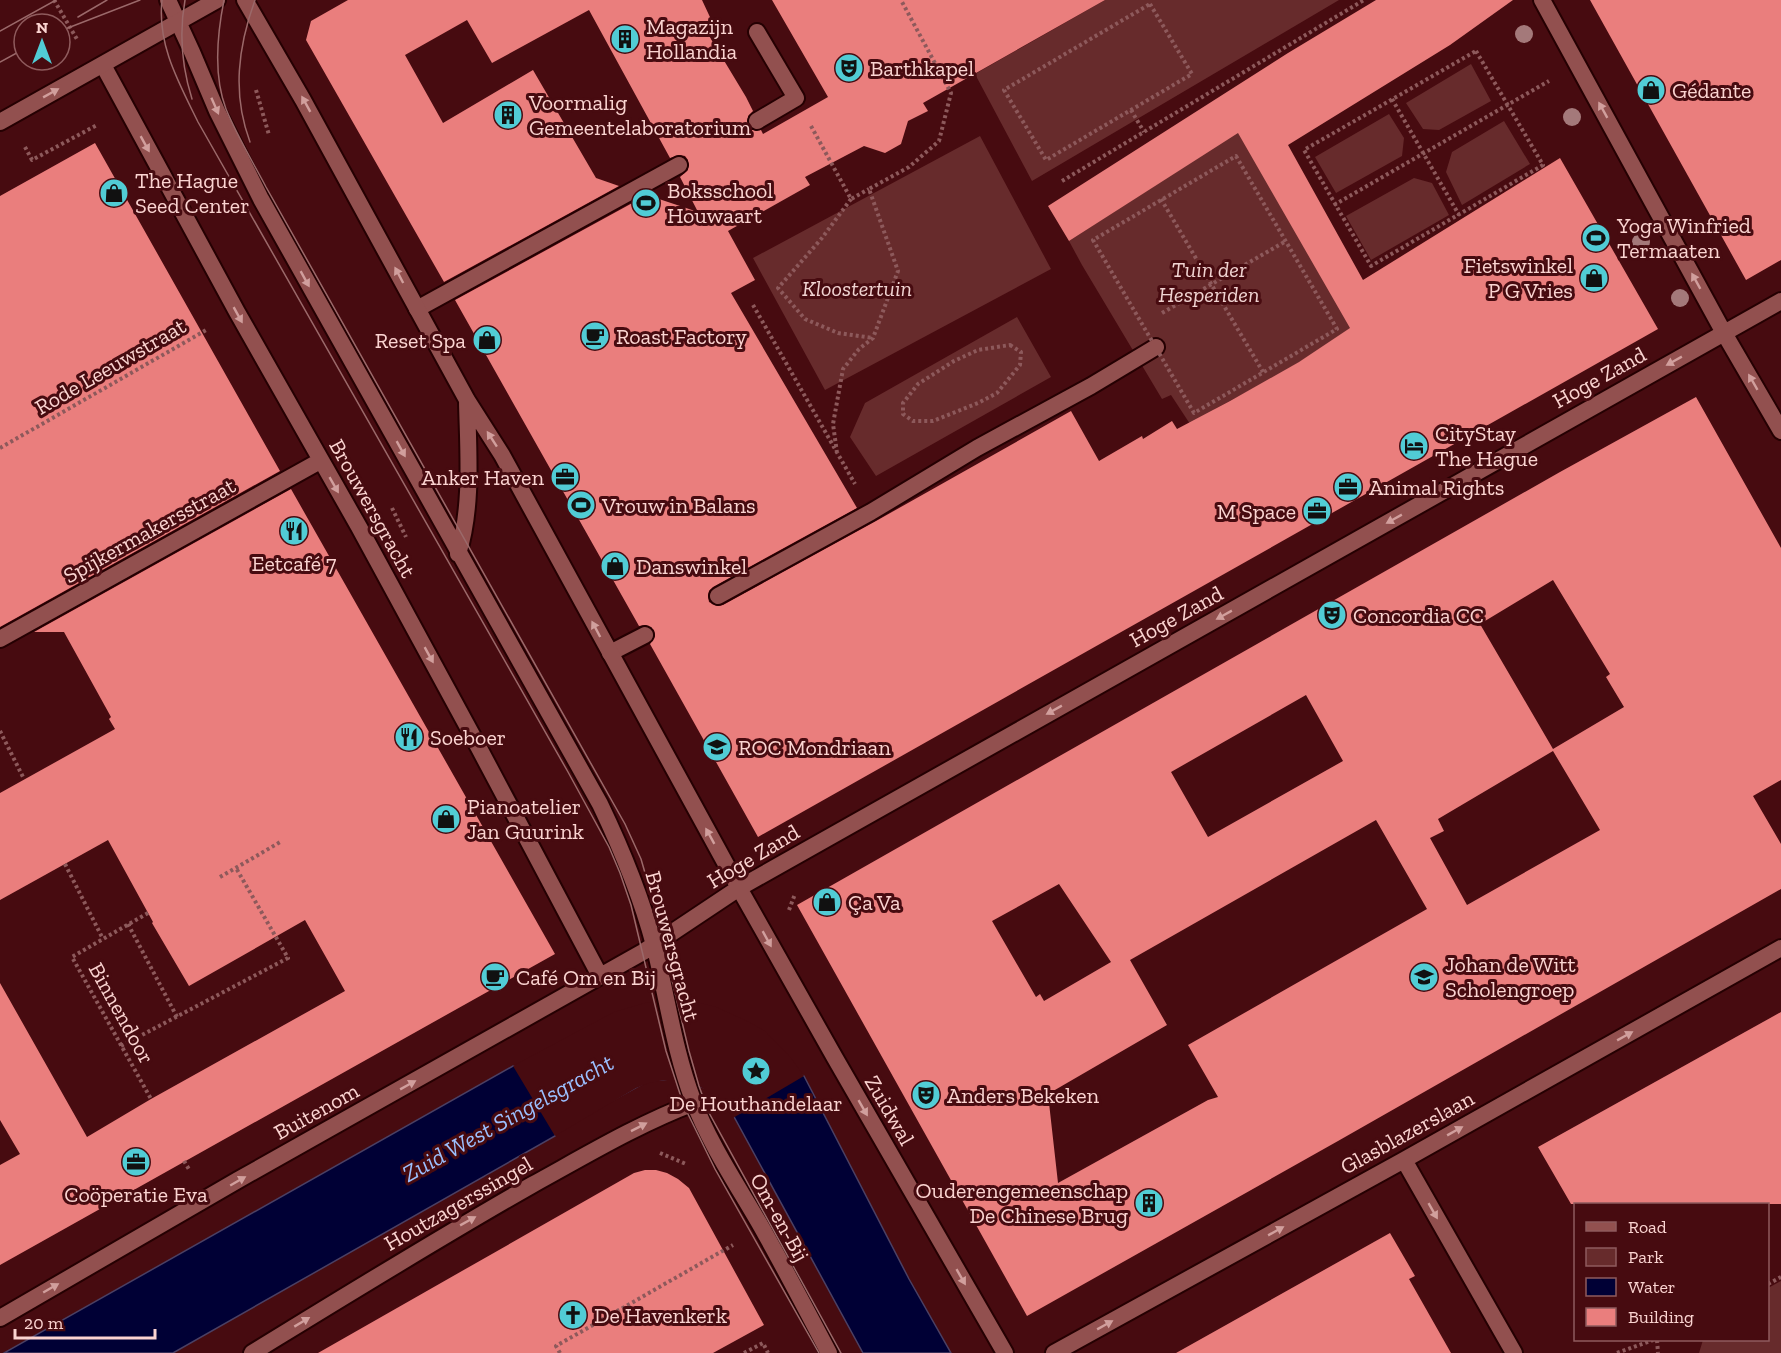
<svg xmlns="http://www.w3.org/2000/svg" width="1781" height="1353" font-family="'Zilla Slab',serif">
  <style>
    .green { fill: #672b2c }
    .water { fill: #000035; stroke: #4b4064; stroke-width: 1.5 }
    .pier { fill: #470b10 }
    .building { fill: #ea7e7d; fill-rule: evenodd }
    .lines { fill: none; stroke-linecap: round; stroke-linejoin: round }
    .service-casing { stroke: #250002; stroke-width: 20 }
    .minor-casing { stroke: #250002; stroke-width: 20 }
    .tertiary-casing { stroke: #250002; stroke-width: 20 }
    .path { stroke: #8d595b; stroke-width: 4; stroke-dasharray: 3 3; stroke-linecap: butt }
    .service { stroke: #92504f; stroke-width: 16 }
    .minor { stroke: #92504f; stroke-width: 16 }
    .tertiary { stroke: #92504f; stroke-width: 16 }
    .tram { stroke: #9b696a; stroke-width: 1.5 }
    .tree { fill: #a4797a }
    .oneway { fill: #d19f9d }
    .labels { text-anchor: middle; stroke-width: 6; stroke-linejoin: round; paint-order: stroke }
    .poi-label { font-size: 22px; fill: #fbd4d1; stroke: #470b10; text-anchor: start }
    .park-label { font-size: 22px; font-style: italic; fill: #f0d3d1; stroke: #470b10 }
    .street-label { font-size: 22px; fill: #fbd4d1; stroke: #470b10 }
    .water-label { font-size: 24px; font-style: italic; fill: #9bbffe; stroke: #470b10 }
  </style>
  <rect width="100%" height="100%" fill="#470b10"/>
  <!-- green -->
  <path class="green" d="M1105,0H1339L1032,181L975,74Z
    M1471,64L1491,101L1439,130L1423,129L1406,103Z
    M1389,114L1404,138L1402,156L1336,193L1315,157Z
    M1504,121L1530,164L1462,205L1446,172L1452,152Z
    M1238,132L1352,330L1278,375L1215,409L1192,427L1171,395L1162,399L1082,265L1069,241Z
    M980,136L1051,269L825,390L753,258Z
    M1414,178L1432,183L1449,215L1371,260L1346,216Z
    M1017,317L1051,377L876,476L850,437L865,403Z
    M1781,1281V1353H1699L1703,1340H1768V1288Z"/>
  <!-- water -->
  <path class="water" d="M513,1066L800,1074L804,1076L909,1279L951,1353H863L727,1104L716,1093L681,1078L648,1081L556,1131L555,1136L173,1353H4Z"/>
  <!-- pier -->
  <path class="pier" d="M666,1001H692L716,1007L749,1022L765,1031L791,1058L804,1076L733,1118L725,1105L715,1096L699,1086L686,1082L674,1080H664L649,1083L636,1088L555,1136L513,1066L614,1012L645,1003Z"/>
  <!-- building -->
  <path class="building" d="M348,0H702L716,30L708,34L746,97L753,111L748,116V126L752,130H761L763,134L828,97L772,0H1105L923,103L928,111L908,121L901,144L885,153L864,146L805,177L810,185L728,231L755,280L731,293L857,508L713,587L709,591L708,596L709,602L717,606L723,605L876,521L1071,411L1099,461L1142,436L1143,439L1172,421L1177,429L1230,401L1299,362L1350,328L1238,133L1069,241L1048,206L1288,53L1376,0H1513L1450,45L1288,145L1363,280L1560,158L1658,329L758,837L650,644L655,636L654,630L646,625L639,626L455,300L647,195L698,212L680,177L688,170V160L685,156L680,155L670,158L589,10L492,63L467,20L405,55L443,123L533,70L596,178L619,186L444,282L306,40L311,21Z
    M1590,0H1781V260L1746,280Z
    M95,143L280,471L0,627V196Z
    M1696,397L1781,548V780L1753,796L1781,844V889L1338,1141L1027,1316L797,905L1560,472ZM1553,580L1610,674L1606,677L1624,707L1553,749L1480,624ZM1306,695L1343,761L1208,837L1171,772ZM1553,751L1600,830L1467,905L1430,838L1444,831L1438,819ZM1376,820L1427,909L1188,1045L1218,1097L1208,1100L1058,1183L1048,1094L1167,1025L1130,960ZM1059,884L1111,962L1044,1001L1040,994L1036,997L992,921Z
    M291,489L555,954L0,1265V1165L20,1154L0,1120V983L87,1137L151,1099L345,991L305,920L189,986L152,923L153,922L108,840L0,900V793L115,729L109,719L111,717L64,632H34Z
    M1781,1012V1204H1571L1538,1147Z
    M645,1170H656L667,1173L678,1179L689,1188L764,1325L713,1353H318L634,1173Z
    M1390,1233L1415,1276L1409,1279L1451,1353H1176Z"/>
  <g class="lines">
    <!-- service casing -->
    <g class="service-casing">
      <path id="service" d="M757,121L796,98L757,32
        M417,309L679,165
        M718,596L871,512L977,448L1091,386L1156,347
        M610,653L645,635"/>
    </g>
    <!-- minor casing -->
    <g class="minor-casing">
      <path id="minor" d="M168,0L192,52L217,111L261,199L600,804C622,850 641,896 654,945C667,996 674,1050 693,1100C710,1145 738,1186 762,1228C785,1269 807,1311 829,1353
        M245,0L303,100L467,400L502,455L739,888L835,1058L1005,1353
        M1542,0L1724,333L1781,431
        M103,65L237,312L359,527L471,733L600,976
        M458,554C473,506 468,450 467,401
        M0,639L320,461
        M1404,1160L1514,1353
        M0,1318L238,1180L643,952L739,888L1781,301
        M252,1353C345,1296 437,1239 532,1185C585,1156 638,1124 694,1103
        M1054,1353L1404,1160L1781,948"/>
    </g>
    <!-- tertiary casing -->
    <g class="tertiary-casing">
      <path id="tertiary" d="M0,122L217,0"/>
    </g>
    <!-- path -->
    <path class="path" d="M54,0L78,41
      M1150,4L1192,74L1046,160L1004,90Z
      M1476,51L1543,165L1371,266L1304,150Z
      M256,90L269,135
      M1392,99L1459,215
      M1131,110L1144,132
      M811,126L851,199L869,189
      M25,147L32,160L97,125
      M1236,156L1337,329L1194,413L1093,240Z
      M1062,181L1364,0
      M851,199L822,238L778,288L805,319L838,333L873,338
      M1161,199L1263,372
      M1334,205L1549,81
      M753,305L855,484
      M1162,313L1286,241
      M1010,345L1021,352L1020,365L997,393L978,403L933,421H913L903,414V403L918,384L954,361L978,350Z
      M0,448L208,329
      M837,453L833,424L843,369L859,349L873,338L898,271L869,189L909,167L939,141L951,93L901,0
      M392,508L406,537
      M0,731L24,779
      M65,864L103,939
      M220,877L282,841
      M789,910L795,894
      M148,913L72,957L151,1099
      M128,924L177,1017
      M121,1046L288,958L236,868
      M660,1153L686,1164
      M184,1161L190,1171
      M1768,1284L1781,1277
      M1657,1340L1658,1353
      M560,1353L556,1346L733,1245
      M744,1353L763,1343L768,1353
      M1617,1353L1653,1340"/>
    <!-- service -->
    <use href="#service" class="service"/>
    <!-- minor -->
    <use href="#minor" class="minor"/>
    <!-- tertiary -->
    <use href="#tertiary" class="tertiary"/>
    <!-- tram -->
    <path class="tram" d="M162,0C157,45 179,83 198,122L568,772L609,847L620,873L631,905L666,1051L684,1106L715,1169L819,1353
      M185,0C179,33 182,67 192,99
      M224,0C217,35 213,75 226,109C237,136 253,162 266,187L625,824L641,859L652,897L689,1051L699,1086L708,1111L841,1353
      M78,17L107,0
      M0,31L56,0
      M60,31L140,0
      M0,62L24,49
      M250,142C232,94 238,47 255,0"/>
  </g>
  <!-- trees -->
  <g class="tree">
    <circle cx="1524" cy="34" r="9"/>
    <circle cx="1572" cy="117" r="9"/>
    <circle cx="1641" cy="242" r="9"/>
    <circle cx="1680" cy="298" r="9"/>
  </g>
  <!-- one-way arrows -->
  <defs><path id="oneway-solid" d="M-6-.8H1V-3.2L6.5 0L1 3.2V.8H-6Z" transform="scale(1.5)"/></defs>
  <g class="oneway">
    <use href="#oneway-solid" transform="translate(51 93) rotate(-29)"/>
    <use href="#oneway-solid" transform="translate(306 104) rotate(-119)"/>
    <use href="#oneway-solid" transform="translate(215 106) rotate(66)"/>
    <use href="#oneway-solid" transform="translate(1603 110) rotate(-119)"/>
    <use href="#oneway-solid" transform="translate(145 144) rotate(61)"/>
    <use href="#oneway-solid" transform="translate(399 275) rotate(-118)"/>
    <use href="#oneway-solid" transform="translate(305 279) rotate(61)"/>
    <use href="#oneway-solid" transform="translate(1696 281) rotate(-119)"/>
    <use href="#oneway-solid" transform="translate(238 315) rotate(61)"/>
    <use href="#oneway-solid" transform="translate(1674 361) rotate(151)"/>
    <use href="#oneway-solid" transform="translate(1753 382) rotate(-120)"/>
    <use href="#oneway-solid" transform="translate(492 439) rotate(-123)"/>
    <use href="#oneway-solid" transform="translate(401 449) rotate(61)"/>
    <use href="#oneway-solid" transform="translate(334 485) rotate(60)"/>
    <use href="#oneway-solid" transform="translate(1394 519) rotate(151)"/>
    <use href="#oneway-solid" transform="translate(1224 615) rotate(151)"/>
    <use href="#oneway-solid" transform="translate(596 629) rotate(-118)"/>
    <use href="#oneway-solid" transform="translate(429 655) rotate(61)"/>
    <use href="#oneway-solid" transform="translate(1054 710) rotate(151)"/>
    <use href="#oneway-solid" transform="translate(710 836) rotate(-119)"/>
    <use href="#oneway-solid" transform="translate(767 939) rotate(61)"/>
    <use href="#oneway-solid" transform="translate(1625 1036) rotate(-29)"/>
    <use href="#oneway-solid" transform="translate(408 1085) rotate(-29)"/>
    <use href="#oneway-solid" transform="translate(863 1108) rotate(60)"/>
    <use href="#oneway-solid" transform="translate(639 1127) rotate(-27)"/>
    <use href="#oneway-solid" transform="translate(1455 1131) rotate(-29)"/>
    <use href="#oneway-solid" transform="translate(238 1181) rotate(-30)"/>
    <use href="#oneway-solid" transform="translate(1433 1211) rotate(60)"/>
    <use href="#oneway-solid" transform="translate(468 1221) rotate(-29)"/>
    <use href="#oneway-solid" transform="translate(1276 1231) rotate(-29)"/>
    <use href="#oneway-solid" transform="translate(961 1277) rotate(60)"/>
    <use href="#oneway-solid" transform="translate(51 1288) rotate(-30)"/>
    <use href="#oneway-solid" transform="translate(302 1322) rotate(-31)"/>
    <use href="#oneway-solid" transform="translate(1105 1325) rotate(-29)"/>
  </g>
  <!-- icons -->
  <defs>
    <g id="building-disc" transform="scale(1.5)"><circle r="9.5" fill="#51ccd5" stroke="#470b10"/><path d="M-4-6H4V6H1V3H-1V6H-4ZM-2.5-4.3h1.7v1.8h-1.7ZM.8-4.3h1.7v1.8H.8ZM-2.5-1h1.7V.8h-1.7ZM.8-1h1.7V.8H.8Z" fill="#111"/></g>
    <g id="theatre-disc" transform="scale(1.5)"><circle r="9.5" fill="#51ccd5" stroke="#470b10"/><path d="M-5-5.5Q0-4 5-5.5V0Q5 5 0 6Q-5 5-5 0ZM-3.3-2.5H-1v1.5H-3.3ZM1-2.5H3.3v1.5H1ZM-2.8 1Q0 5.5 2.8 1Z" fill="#111"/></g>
    <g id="shop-disc" transform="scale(1.5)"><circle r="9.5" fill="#51ccd5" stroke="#470b10"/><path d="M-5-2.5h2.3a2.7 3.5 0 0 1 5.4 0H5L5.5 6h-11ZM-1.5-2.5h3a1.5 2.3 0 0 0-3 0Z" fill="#111"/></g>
    <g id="stadium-disc" transform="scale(1.5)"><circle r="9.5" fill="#51ccd5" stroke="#470b10"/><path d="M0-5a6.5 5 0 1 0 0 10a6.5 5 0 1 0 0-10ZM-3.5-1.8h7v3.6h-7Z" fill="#111"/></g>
    <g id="cafe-disc" transform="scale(1.5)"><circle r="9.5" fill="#51ccd5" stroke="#470b10"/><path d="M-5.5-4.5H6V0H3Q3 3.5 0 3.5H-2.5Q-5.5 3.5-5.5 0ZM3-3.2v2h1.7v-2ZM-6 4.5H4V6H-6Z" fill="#111"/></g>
    <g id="hotel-disc" transform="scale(1.5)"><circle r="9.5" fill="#51ccd5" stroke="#470b10"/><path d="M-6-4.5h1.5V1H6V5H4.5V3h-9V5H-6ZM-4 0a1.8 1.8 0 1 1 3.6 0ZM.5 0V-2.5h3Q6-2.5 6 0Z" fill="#111"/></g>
    <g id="office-disc" transform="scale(1.5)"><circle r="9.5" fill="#51ccd5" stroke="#470b10"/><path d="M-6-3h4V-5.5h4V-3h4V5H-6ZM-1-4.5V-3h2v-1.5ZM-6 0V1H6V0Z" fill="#111"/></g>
    <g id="restaurant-disc" transform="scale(1.5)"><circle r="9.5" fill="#51ccd5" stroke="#470b10"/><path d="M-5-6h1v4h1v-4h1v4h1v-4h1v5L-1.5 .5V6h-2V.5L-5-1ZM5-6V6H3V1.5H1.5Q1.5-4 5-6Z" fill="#111"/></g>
    <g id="university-disc" transform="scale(1.5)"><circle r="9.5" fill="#51ccd5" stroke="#470b10"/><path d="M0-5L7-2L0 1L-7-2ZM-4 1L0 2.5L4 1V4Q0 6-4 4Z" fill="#111"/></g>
    <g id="school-disc" transform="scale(1.5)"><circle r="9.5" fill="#51ccd5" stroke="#470b10"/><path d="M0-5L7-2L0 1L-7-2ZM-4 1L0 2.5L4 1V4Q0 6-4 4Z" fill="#111"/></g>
    <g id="sight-disc" transform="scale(1.5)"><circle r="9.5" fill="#51ccd5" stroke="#470b10"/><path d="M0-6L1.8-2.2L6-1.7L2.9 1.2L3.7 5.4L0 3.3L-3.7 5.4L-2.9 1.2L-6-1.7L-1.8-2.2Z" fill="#111"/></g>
    <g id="church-disc" transform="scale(1.5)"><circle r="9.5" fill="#51ccd5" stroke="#470b10"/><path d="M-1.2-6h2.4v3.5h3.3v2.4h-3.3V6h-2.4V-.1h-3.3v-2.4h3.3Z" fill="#111"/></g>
  </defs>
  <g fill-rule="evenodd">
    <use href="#building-disc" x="625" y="39"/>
    <use href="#theatre-disc" x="849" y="68"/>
    <use href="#shop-disc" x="1651" y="90"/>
    <use href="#building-disc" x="508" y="115"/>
    <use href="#shop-disc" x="114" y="193"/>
    <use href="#stadium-disc" x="646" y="203"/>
    <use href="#stadium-disc" x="1596" y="238"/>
    <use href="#shop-disc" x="1594" y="278"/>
    <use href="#cafe-disc" x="595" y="336"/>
    <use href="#shop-disc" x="487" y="340"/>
    <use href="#hotel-disc" x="1414" y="446"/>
    <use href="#office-disc" x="565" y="477"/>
    <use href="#office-disc" x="1348" y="487"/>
    <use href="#stadium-disc" x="581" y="505"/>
    <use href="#office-disc" x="1317" y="511"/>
    <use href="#restaurant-disc" x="294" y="531"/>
    <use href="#shop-disc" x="615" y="566"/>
    <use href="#theatre-disc" x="1332" y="615"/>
    <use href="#restaurant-disc" x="409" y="737"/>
    <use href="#university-disc" x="717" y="747"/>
    <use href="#shop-disc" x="446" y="819"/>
    <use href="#shop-disc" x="827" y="902"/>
    <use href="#cafe-disc" x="495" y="977"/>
    <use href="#school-disc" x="1424" y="977"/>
    <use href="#sight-disc" x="756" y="1071"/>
    <use href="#theatre-disc" x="926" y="1095"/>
    <use href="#office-disc" x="136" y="1162"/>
    <use href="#building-disc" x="1149" y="1203"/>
    <use href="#church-disc" x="573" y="1315"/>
  </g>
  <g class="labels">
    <!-- poi labels -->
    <g class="poi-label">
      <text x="646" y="34">Magazijn<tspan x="646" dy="25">Hollandia</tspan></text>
      <text x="870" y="76">Barthkapel</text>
      <text x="1672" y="98">Gédante</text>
      <text x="529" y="110">Voormalig<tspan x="529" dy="25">Gemeentelaboratorium</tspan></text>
      <text x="135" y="188">The Hague<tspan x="135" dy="25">Seed Center</tspan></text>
      <text x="667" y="198">Boksschool<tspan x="667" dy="25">Houwaart</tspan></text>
      <text x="1617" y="233">Yoga Winfried<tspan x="1617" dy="25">Termaaten</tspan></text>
      <text x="1573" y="273" text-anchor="end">Fietswinkel<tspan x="1573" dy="25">P G Vries</tspan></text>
      <text x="616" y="344">Roast Factory</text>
      <text x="466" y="348" text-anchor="end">Reset Spa</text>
      <text x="1435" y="441">CityStay<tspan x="1435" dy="25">The Hague</tspan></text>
      <text x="544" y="485" text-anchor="end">Anker Haven</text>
      <text x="1369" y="495">Animal Rights</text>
      <text x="602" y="513">Vrouw in Balans</text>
      <text x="1296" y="519" text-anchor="end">M Space</text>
      <text x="294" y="571" text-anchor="middle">Eetcafé 7</text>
      <text x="636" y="574">Danswinkel</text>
      <text x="1353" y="623">Concordia CC</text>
      <text x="430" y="745">Soeboer</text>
      <text x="738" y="755">ROC Mondriaan</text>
      <text x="467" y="814">Pianoatelier<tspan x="467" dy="25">Jan Guurink</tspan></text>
      <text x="848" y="910">Ça Va</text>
      <text x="1445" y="972">Johan de Witt<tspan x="1445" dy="25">Scholengroep</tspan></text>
      <text x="516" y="985">Café Om en Bij</text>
      <text x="947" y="1103">Anders Bekeken</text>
      <text x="756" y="1111" text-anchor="middle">De Houthandelaar</text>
      <text x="1128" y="1198" text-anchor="end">Ouderengemeenschap<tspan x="1128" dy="25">De Chinese Brug</tspan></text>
      <text x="136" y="1202" text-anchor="middle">Coöperatie Eva</text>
      <text x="594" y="1323">De Havenkerk</text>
    </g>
    <!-- park labels -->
    <g class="park-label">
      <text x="1209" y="277">Tuin der<tspan x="1209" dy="25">Hesperiden</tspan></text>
      <text x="857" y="296">Kloostertuin</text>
    </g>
    <!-- street labels -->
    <g class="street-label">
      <text transform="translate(110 366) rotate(-30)" y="8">Rode Leeuwstraat</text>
      <text transform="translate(1599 377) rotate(-29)" y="8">Hoge Zand</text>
      <text transform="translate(373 508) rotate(61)" y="8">Brouwersgracht</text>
      <text transform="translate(149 530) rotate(-29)" y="8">Spijkermakersstraat</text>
      <text transform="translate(1176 616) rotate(-29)" y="8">Hoge Zand</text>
      <text transform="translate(753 856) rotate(-31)" y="8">Hoge Zand</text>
      <text transform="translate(673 946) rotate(75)" y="8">Brouwersgracht</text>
      <text transform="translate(122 1013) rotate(61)" y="8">Binnendoor</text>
      <text transform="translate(890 1110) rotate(60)" y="8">Zuidwal</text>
      <text transform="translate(316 1111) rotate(-29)" y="8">Buitenom</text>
      <text transform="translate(1407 1132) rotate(-29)" y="8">Glasblazerslaan</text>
      <text transform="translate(458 1203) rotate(-30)" y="8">Houtzagerssingel</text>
      <text transform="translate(780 1217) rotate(61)" y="8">Om-en-Bij</text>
    </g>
    <!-- water labels -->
    <g class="water-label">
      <text transform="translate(508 1118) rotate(-29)" y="8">Zuid West Singelsgracht</text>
    </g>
  </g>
  <!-- legend -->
  <rect x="1574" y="1203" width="195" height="138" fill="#470b10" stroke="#8f5b5d" stroke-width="1.5"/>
  <rect x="1586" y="1222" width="30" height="9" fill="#92504f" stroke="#8f5b5d" stroke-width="1.5"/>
  <text x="1628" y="1233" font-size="18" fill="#fbd4d1">Road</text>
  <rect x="1586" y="1248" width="30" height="18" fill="#672b2c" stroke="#8f5b5d" stroke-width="1.5"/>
  <text x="1628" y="1263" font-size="18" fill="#fbd4d1">Park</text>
  <rect x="1586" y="1278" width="30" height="18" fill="#000035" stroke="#8f5b5d" stroke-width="1.5"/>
  <text x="1628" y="1293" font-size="18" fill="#fbd4d1">Water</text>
  <rect x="1586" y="1308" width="30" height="18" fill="#ea7e7d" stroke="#8f5b5d" stroke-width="1.5"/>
  <text x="1628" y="1323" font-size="18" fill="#fbd4d1">Building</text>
  <!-- north arrow -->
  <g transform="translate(42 42)"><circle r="28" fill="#470b10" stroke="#8f5b5d" stroke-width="1.5"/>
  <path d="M0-4.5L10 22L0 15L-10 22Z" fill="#51ccd5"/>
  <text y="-9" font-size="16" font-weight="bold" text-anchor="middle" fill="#fbd4d1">N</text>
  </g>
  <!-- scale -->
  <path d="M15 1329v9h140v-9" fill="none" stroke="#fbd4d1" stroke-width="3"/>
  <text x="24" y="1329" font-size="18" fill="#fbd4d1" stroke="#470b10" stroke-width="4.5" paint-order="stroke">20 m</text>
</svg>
